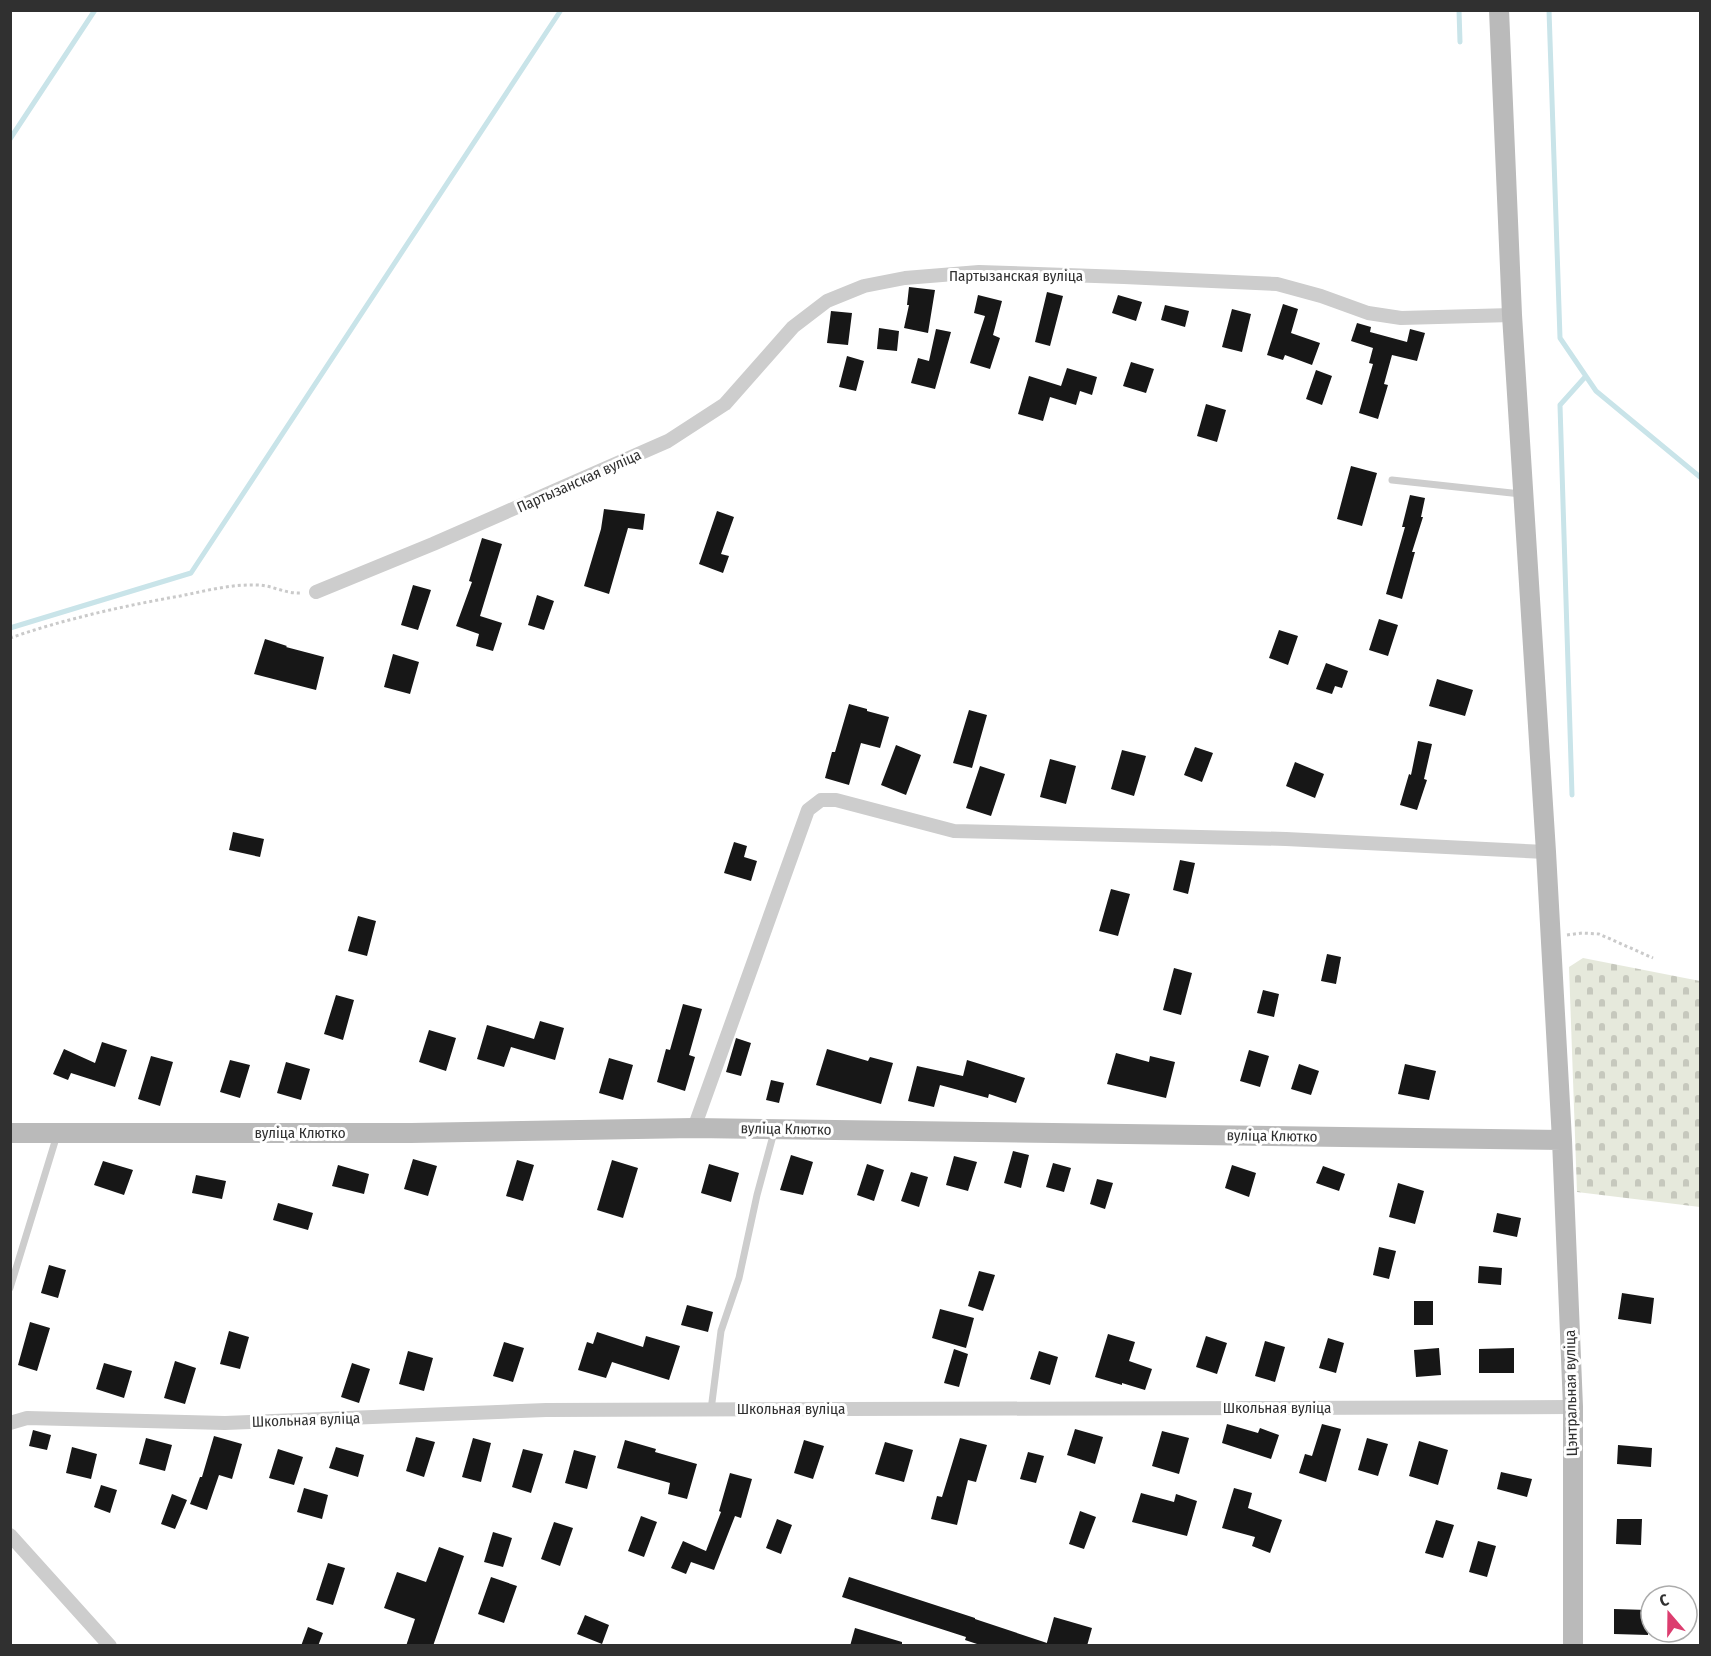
<svg xmlns="http://www.w3.org/2000/svg" width="1711" height="1656" font-family="'Fira Sans Condensed',sans-serif">
  <style>
    .cemetery { fill: url(#cemetery-stones) }
    .lines { fill: none; stroke-linecap: round; stroke-linejoin: round }
    .stream { stroke: #c9e4e9; stroke-width: 5 }
    .building { fill: #171717 }
    .path { stroke: #cacaca; stroke-width: 3; stroke-dasharray: 3 3; stroke-linecap: butt }
    .lane { stroke: #cdcdcd; stroke-width: 7 }
    .street { stroke: #cdcdcd; stroke-width: 14 }
    .secondary { stroke: #bababa; stroke-width: 20 }
    .labels { text-anchor: middle; stroke-width: 6; stroke-linejoin: round; paint-order: stroke }
    .street-label { font-size: 15px; fill: #303030; stroke: #fff }
  </style>
  <defs>
    <pattern id="cemetery-stones" width="16" height="16" patternUnits="userSpaceOnUse" patternTransform="scale(1.5)"><rect width="16" height="16" fill="#e6e9dc"/><path d="M2 7V4a2 2 0 0 1 4 0v3zM10 15v-3a2 2 0 0 1 4 0v3z" fill="#c6c8bd"/></pattern>
  </defs>
  <rect width="100%" height="100%" fill="#fff"/>
  <!-- cemetery -->
  <path class="cemetery" d="M1583,958L1700,981V1207L1577,1192L1569,967Z"/>
  <g class="lines">
    <!-- stream -->
    <path class="stream" d="M1459,10L1460,42
      M1549,10L1560,338L1596,391L1700,477
      M10,139L95,10
      M10,628L191,573L561,10
      M1572,795L1560,405L1586,376"/>
  </g>
  <!-- building -->
  <path class="building" d="M909,287L935,290L928,333L904,328L909,305H907Z
    M1047,292L1063,296L1050,346L1035,342Z
    M978,295L1002,301L993,335L1000,338L990,369L970,363L985,316L974,313Z
    M1118,295L1142,302L1136,321L1112,313Z
    M1283,304L1298,309L1291,333L1320,343L1312,365L1285,355L1283,360L1267,355Z
    M1165,305L1189,311L1185,327L1161,320Z
    M1232,309L1251,314L1242,352L1222,347Z
    M831,311L852,313L848,345L827,343Z
    M1357,323L1371,327L1370,332L1407,342L1410,329L1425,333L1417,361L1392,355L1384,384L1388,385L1378,419L1359,413L1373,364L1369,363L1373,348L1351,341Z
    M879,328L899,331L897,351L877,349Z
    M936,329L951,332L935,389L911,383L918,358L929,361Z
    M847,356L864,361L856,391L839,387Z
    M1131,362L1154,369L1146,393L1123,386Z
    M1067,368L1097,377L1092,395L1080,391L1076,405L1050,397L1043,421L1018,414L1029,376L1061,386Z
    M1316,370L1332,376L1322,405L1306,399Z
    M1206,404L1226,410L1217,442L1197,436Z
    M1351,466L1377,473L1362,526L1337,519Z
    M1410,495L1425,498L1421,517H1423L1412,552H1415L1402,599L1386,594L1405,527H1402Z
    M604,509L645,514L643,530L628,528L609,594L584,586L601,529Z
    M717,511L734,517L721,554L729,556L723,573L699,564Z
    M482,538L502,544L480,616L502,623L493,651L476,646L479,634L456,626L472,582L469,581Z
    M413,585L431,590L418,630L401,625Z
    M537,595L554,601L544,630L528,625Z
    M1379,619L1398,625L1388,656L1369,650Z
    M1279,630L1298,636L1288,665L1269,658Z
    M265,639L287,646L286,647L324,657L316,690L254,674Z
    M393,654L419,662L410,694L384,687Z
    M1326,663L1348,671L1342,688L1335,686L1332,694L1316,689Z
    M1437,679L1473,690L1465,716L1429,706Z
    M849,704L867,709V711L889,717L880,748L861,743L849,785L825,778L832,752H835Z
    M969,710L987,715L972,768L953,763Z
    M1418,741L1432,744L1424,779L1427,780L1417,810L1400,805L1409,774L1411,775Z
    M896,745L921,755L906,795L881,785Z
    M1195,747L1213,753L1202,782L1184,775Z
    M1122,750L1146,756L1134,796L1111,789Z
    M1050,759L1076,766L1066,804L1040,797Z
    M1295,762L1324,774L1315,798L1286,786Z
    M980,766L1005,774L991,816L966,808Z
    M233,832L264,839L260,857L229,850Z
    M734,842L747,846L744,857L757,861L751,881L724,873Z
    M1180,860L1195,863L1188,894L1173,890Z
    M1111,889L1130,894L1118,936L1099,931Z
    M358,916L376,921L367,956L348,951Z
    M1327,954L1341,957L1336,984L1321,981Z
    M1174,968L1192,973L1181,1015L1163,1010Z
    M1263,990L1279,994L1274,1017L1257,1013Z
    M336,995L354,1000L343,1040L324,1034Z
    M683,1004L702,1009L689,1055L695,1057L685,1091L657,1082L666,1049L670,1050Z
    M540,1021L564,1028L555,1060L511,1047L504,1067L477,1059L487,1025L534,1039Z
    M429,1030L456,1038L446,1071L419,1062Z
    M736,1038L751,1043L741,1076L726,1072Z
    M102,1042L127,1050L115,1087L71,1073L68,1080L53,1074L64,1049L95,1063Z
    M827,1049L868,1061L870,1057L893,1063L881,1104L816,1085Z
    M1249,1050L1269,1056L1260,1087L1240,1081Z
    M1116,1053L1149,1062L1150,1056L1175,1062L1166,1098L1107,1084Z
    M151,1056L173,1062L160,1106L138,1099Z
    M609,1058L633,1065L623,1100L599,1093Z
    M230,1060L250,1065L240,1098L220,1092Z
    M967,1060L1025,1078L1016,1103L989,1094L988,1098L940,1085L934,1107L908,1101L917,1066L963,1076Z
    M286,1062L310,1069L301,1100L277,1093Z
    M1299,1064L1319,1071L1311,1095L1291,1089Z
    M1405,1064L1436,1071L1429,1100L1398,1094Z
    M771,1080L784,1083L779,1103L766,1100Z
    M1013,1151L1029,1155L1021,1188L1004,1183Z
    M791,1155L813,1162L803,1195L780,1190Z
    M954,1156L977,1162L968,1191L946,1185Z
    M413,1159L437,1166L428,1196L404,1189Z
    M517,1160L534,1165L523,1201L506,1196Z
    M612,1160L638,1168L623,1218L597,1210Z
    M103,1161L133,1170L124,1195L94,1185Z
    M1053,1163L1071,1168L1064,1192L1046,1187Z
    M709,1164L739,1173L731,1202L701,1193Z
    M867,1164L884,1170L874,1201L857,1195Z
    M338,1165L369,1174L364,1194L332,1186Z
    M1232,1165L1256,1173L1249,1197L1225,1188Z
    M1323,1166L1345,1174L1339,1191L1316,1183Z
    M911,1172L928,1177L919,1207L901,1201Z
    M196,1175L226,1181L222,1199L192,1193Z
    M1097,1179L1113,1183L1105,1209L1090,1204Z
    M1398,1183L1424,1191L1415,1224L1389,1217Z
    M278,1203L313,1213L308,1230L273,1220Z
    M1497,1213L1521,1218L1517,1237L1493,1232Z
    M1379,1247L1396,1251L1389,1279L1373,1275Z
    M49,1265L66,1270L58,1298L41,1293Z
    M1479,1266L1502,1268L1501,1285L1478,1283Z
    M979,1271L995,1275L983,1311L968,1306Z
    M1622,1293L1654,1298L1651,1324L1618,1319Z
    M1414,1301H1433V1325H1414Z
    M687,1305L713,1312L708,1332L681,1325Z
    M940,1309L974,1318L966,1348L932,1338Z
    M30,1322L50,1328L37,1371L18,1365Z
    M229,1331L249,1337L240,1369L220,1364Z
    M597,1332L643,1347L646,1336L680,1346L669,1380L612,1362L606,1378L578,1370L587,1342L593,1344Z
    M1108,1334L1135,1342L1129,1361L1152,1369L1145,1390L1122,1383V1385L1095,1377Z
    M1206,1336L1227,1343L1217,1374L1196,1367Z
    M1328,1338L1344,1343L1336,1373L1319,1368Z
    M1265,1341L1285,1347L1275,1382L1255,1376Z
    M504,1342L524,1348L513,1382L493,1376Z
    M1439,1348L1441,1375L1416,1377L1414,1350Z
    M1514,1348V1373H1479V1349Z
    M954,1349L968,1354L959,1387L944,1383Z
    M408,1351L433,1358L424,1391L399,1384Z
    M1039,1351L1058,1357L1050,1385L1030,1379Z
    M175,1361L196,1368L185,1404L164,1398Z
    M104,1363L132,1371L124,1398L96,1389Z
    M352,1363L370,1369L359,1403L341,1397Z
    M1227,1424L1258,1433L1260,1428L1279,1435L1271,1459L1222,1443Z
    M1322,1424L1341,1429L1326,1482L1299,1473L1305,1454L1312,1456Z
    M1075,1429L1103,1437L1095,1464L1067,1455Z
    M33,1430L51,1435L47,1450L29,1446Z
    M1162,1431L1189,1438L1179,1474L1152,1466Z
    M214,1436L242,1444L232,1479L219,1475L207,1510L190,1504L200,1477H202Z
    M416,1437L435,1442L424,1477L406,1471Z
    M146,1438L172,1445L165,1471L139,1464Z
    M473,1438L491,1443L481,1482L462,1477Z
    M960,1438L987,1445L976,1482L968,1480L957,1525L931,1519L937,1496L942,1497Z
    M1367,1438L1388,1444L1378,1476L1358,1470Z
    M625,1440L656,1449L655,1452L697,1464L687,1499L668,1494L670,1483L617,1468Z
    M804,1440L824,1446L813,1479L794,1473Z
    M1419,1441L1448,1450L1438,1485L1409,1476Z
    M885,1442L913,1450L904,1482L875,1474Z
    M1618,1445L1652,1448L1651,1467L1617,1464Z
    M72,1447L97,1454L91,1479L66,1473Z
    M336,1447L364,1455L358,1477L329,1468Z
    M278,1449L303,1457L294,1485L269,1478Z
    M523,1449L543,1454L531,1493L512,1487Z
    M574,1450L596,1456L587,1489L565,1483Z
    M1028,1452L1044,1456L1036,1483L1020,1479Z
    M1501,1472L1532,1479L1527,1497L1497,1489Z
    M730,1473L752,1479L741,1518L735,1516L714,1570L691,1562L686,1574L671,1568L683,1541L706,1551L721,1512L719,1511Z
    M101,1485L117,1490L110,1513L94,1507Z
    M304,1488L328,1495L322,1519L297,1512Z
    M1234,1488L1252,1493L1248,1508L1282,1520L1270,1553L1252,1546L1255,1537L1222,1528Z
    M1141,1493L1174,1502L1176,1494L1197,1501L1187,1536L1132,1522Z
    M172,1494L187,1500L175,1529L161,1524Z
    M1080,1511L1096,1517L1084,1549L1069,1544Z
    M641,1516L657,1522L644,1557L628,1551Z
    M777,1519L792,1525L781,1554L766,1548Z
    M1617,1519H1642L1641,1545L1616,1544Z
    M1436,1520L1454,1525L1443,1558L1425,1553Z
    M554,1522L573,1528L560,1566L541,1559Z
    M493,1532L512,1538L503,1567L484,1562Z
    M1478,1541L1496,1546L1487,1577L1469,1572Z
    M439,1547L464,1556L433,1646H406L415,1619L384,1608L397,1572L426,1582Z
    M328,1563L345,1568L333,1605L316,1600Z
    M491,1577L517,1586L504,1623L478,1614Z
    M849,1577L975,1618V1619L1047,1643L1046,1646H983L965,1640L966,1637L842,1597Z
    M1614,1609L1648,1610V1635L1614,1634Z
    M585,1615L609,1625L602,1644L577,1634Z
    M1054,1617L1092,1628L1087,1646H1046Z
    M308,1627L323,1633L318,1646H301Z
    M855,1628L902,1642V1646H850Z"/>
  <g class="lines">
    <!-- path -->
    <path class="path" d="M10,638C65,619 123,606 180,596C205,591 231,584 257,585C272,585 285,594 301,593
      M1567,935L1582,933L1599,934L1653,958"/>
    <!-- lane -->
    <path class="lane" d="M1392,480L1521,494
      M10,1288L57,1135
      M711,1410L721,1331L739,1278L757,1195L774,1132"/>
    <!-- street -->
    <path class="street" d="M316,592L433,544L668,441L725,404L793,327L827,301L864,286L905,278L979,272L1124,277L1277,284L1321,296L1368,313L1401,318L1512,315
      M694,1128L808,810L821,800H836L954,831L1286,839L1546,852
      M10,1423L27,1418L225,1423L546,1410L1573,1407
      M10,1535L110,1646"/>
    <!-- secondary -->
    <path class="secondary" d="M1499,10L1512,315L1546,852L1562,1140L1573,1407V1646
      M10,1133H411L694,1128L1562,1140"/>
  </g>
  <g class="labels">
    <!-- street labels -->
    <g class="street-label">
      <text x="1016" y="281">Партызанская вуліца</text>
      <text transform="translate(579 481) rotate(-24)" y="5">Партызанская вуліца</text>
      <text transform="translate(786 1129) rotate(1)" y="5">вуліца Клютко</text>
      <text x="300" y="1138">вуліца Клютко</text>
      <text transform="translate(1272 1136) rotate(1)" y="5">вуліца Клютко</text>
      <text transform="translate(1571 1393) rotate(-91)" y="5">Цэнтральная вуліца</text>
      <text x="1277" y="1413">Школьная вуліца</text>
      <text x="791" y="1414">Школьная вуліца</text>
      <text transform="translate(306 1420) rotate(-2)" y="5">Школьная вуліца</text>
    </g>
  </g>
  <!-- border -->
  <rect width="1711" height="1656" fill="none" stroke="#303030" stroke-width="24"/>
  <!-- north arrow -->
  <g transform="translate(1669 1614) rotate(340)"><circle r="28" fill="#ffffff" stroke="#acacac" stroke-width="1.5"/>
  <path d="M0-4.5L10 22L0 15L-10 22Z" fill="#dc3d6f"/>
  <text y="-9" font-size="16" font-weight="bold" text-anchor="middle" fill="#303030">С</text>
  </g>
</svg>
